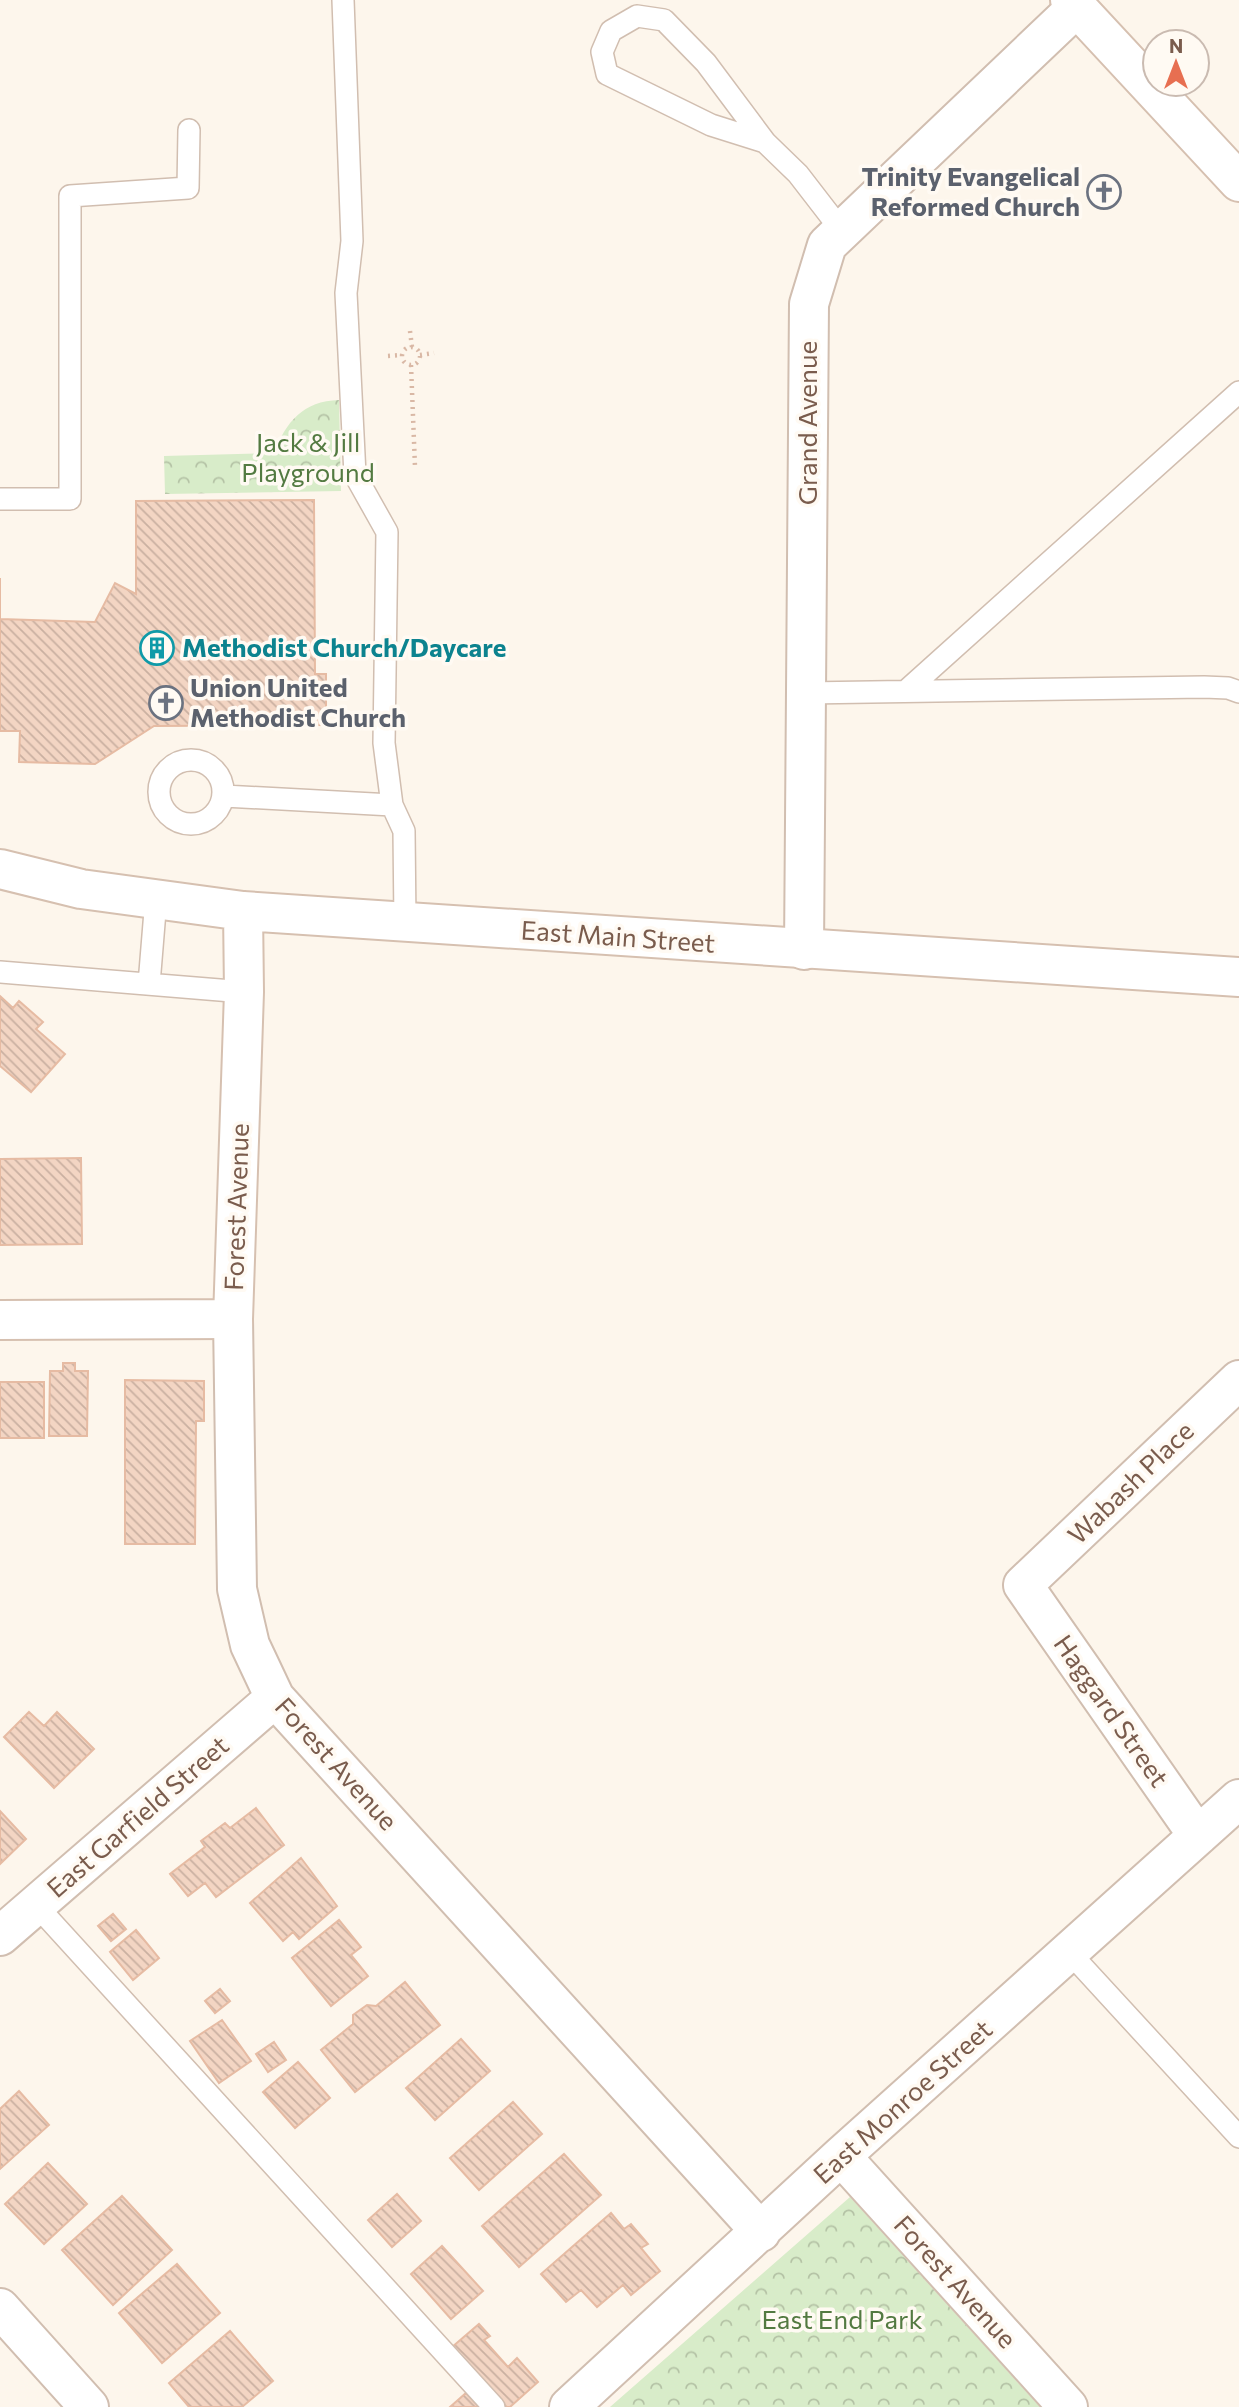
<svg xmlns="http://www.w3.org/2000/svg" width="1239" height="2407" font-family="Commissioner,sans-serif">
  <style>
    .park { fill: url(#park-crowns) }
    .building { fill: url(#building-back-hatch); stroke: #e6bba3; stroke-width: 2 }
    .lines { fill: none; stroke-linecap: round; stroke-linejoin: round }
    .lane-casing { stroke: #d1beb0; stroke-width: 24 }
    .street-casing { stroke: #d1beb0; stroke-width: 42 }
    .secondary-casing { stroke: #d6c0b0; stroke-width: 42 }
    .path { stroke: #d9b8a5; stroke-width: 4.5; stroke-dasharray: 2 5; stroke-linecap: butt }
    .lane { stroke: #fff; stroke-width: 21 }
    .street { stroke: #fff; stroke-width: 38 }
    .secondary { stroke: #fff; stroke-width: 38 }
    .labels { text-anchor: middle; stroke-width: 7; stroke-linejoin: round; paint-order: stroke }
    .worship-label { font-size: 26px; font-weight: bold; fill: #5b616d; stroke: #fffaf3; text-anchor: end }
    .street-label { font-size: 26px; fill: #7a5c4d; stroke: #fffaf3 }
    .park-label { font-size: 26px; fill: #537a41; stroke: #fffaf3 }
    .culture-label { font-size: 26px; font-weight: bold; fill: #0d838f; stroke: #fffaf3; text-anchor: start }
  </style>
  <defs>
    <pattern id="park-crowns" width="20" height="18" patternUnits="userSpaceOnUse" patternTransform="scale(1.75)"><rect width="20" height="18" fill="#d8ecc9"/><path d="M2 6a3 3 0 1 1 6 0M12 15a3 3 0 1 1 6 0" fill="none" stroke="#b4c2a5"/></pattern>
    <pattern id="building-back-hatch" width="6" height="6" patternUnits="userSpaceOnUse" patternTransform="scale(1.75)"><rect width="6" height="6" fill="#f3d5c3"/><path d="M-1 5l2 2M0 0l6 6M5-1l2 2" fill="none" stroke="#cab0a1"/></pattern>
  </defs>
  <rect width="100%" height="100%" fill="#fdf6ec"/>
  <!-- park -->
  <path class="park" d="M339,400L341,491L165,494L164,456L274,453C286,422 303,401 339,400Z
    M850,2197L1040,2407H610Z"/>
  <!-- building -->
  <path class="building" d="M314,500L315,674H326V725L154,726L95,764L19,762L20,731H0V578V619L95,622L115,583L136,594V501Z
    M0,996L13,1008L19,1001L43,1022L36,1029L65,1054L31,1092L0,1066Z
    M81,1158L82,1244L0,1245V1159Z
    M63,1363H75V1371H88L87,1436H49L50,1371H63Z
    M125,1380L204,1381V1421H196L195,1544H125Z
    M0,1382H44V1438H0Z
    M29,1712L44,1726L57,1712L94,1749L54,1788L4,1737Z
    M256,1808L284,1845L216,1897L205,1883L188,1896L170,1874L205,1847L201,1841L225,1823L230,1828Z
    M0,1811L26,1839L0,1864Z
    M301,1858L337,1906L299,1939L293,1932L283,1941L250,1903Z
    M113,1914L126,1929L111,1941L98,1926Z
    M339,1920L361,1947L351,1955L368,1976L331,2006L292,1958Z
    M136,1930L159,1958L133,1980L110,1952Z
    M405,1982L440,2025L355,2092L321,2050L353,2024V2015L367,2005L376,2006Z
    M220,1989L230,2001L215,2013L205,2001Z
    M222,2020L251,2061L219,2083L190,2041Z
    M461,2039L490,2071L435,2120L406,2088Z
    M274,2042L286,2060L268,2072L256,2054Z
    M298,2062L330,2098L295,2128L263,2092Z
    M19,2091L49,2125L0,2169V2109Z
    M513,2102L542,2134L479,2190L450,2158Z
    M564,2154L601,2195L519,2267L482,2226Z
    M48,2163L87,2204L44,2244L5,2204Z
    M397,2194L421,2221L392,2247L368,2220Z
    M122,2196L172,2250L113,2305L62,2250Z
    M611,2213L624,2229L631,2224L648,2244L641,2248L660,2271L631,2295L623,2285L597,2307L581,2290L566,2302L541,2274Z
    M442,2246L483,2291L451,2319L411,2274Z
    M177,2264L220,2313L162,2363L119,2313Z
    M479,2324L490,2336L484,2340L508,2367L517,2358L538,2382L510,2407H506L452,2347Z
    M230,2331L273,2381L242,2407H189L169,2383Z
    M466,2393L479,2407H450Z"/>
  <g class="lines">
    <!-- lane casing -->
    <g class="lane-casing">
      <path id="lane" d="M343,0L352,241L346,293L355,475L387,532L384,743L392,805
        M765,142L711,125L607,74L602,52L611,31L637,16L664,20L706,63L765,142L798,174L842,231
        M0,499H70V196L188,188L189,130
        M906,691L1239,392
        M806,693L1204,687L1228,688L1239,692
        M159 792a32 32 0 1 1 64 0a32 32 0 1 1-64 0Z
        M224,796L392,805L404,831L405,923
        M0,972L244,992
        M149,984L156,899
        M36,1905L494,2407
        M1069,1952L1239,2137"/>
    </g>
    <!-- street casing -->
    <g class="street-casing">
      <path id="street" d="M804,950L809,304L827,245L1077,7
        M233,1319L237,1589L250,1645L275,1698L761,2232
        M1198,1836L1023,1585L1239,1380
        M0,1936L275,1698
        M841,2156L1068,2407
        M0,2308L89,2407
        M569,2407L841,2156L1239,1799"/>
    </g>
    <!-- secondary casing -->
    <g class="secondary-casing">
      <path id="secondary" d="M1070,0L1239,182
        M0,869L81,889L243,911L1239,977
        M0,1320L233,1319L244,992L243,911"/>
    </g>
    <!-- path -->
    <path class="path" d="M410,331L412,347
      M402 356a9 9 0 1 1 18 0a9 9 0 1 1-18 0Z
      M420,355L434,353
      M388,356L402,355
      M411,365L415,467"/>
    <!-- lane -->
    <use href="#lane" class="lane"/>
    <!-- street -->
    <use href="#street" class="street"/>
    <!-- secondary -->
    <use href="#secondary" class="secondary"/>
  </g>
  <!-- icons -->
  <defs>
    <g id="church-ring" transform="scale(1.75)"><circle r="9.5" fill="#fffaf3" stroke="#6b7280" stroke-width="1.5"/><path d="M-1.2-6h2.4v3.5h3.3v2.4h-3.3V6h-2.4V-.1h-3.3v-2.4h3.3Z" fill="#6b7280"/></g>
    <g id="building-ring" transform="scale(1.75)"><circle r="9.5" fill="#fffaf3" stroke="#0f9aa8" stroke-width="1.5"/><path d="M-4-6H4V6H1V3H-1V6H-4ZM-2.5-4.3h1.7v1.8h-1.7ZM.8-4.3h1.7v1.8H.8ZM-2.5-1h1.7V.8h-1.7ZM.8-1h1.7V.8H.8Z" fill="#0f9aa8"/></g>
  </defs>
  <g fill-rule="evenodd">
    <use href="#church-ring" x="1104" y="192"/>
    <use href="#building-ring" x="157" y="648"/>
    <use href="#church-ring" x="166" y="703"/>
  </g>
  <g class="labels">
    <!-- worship labels -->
    <g class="worship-label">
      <text x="1080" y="186">Trinity Evangelical<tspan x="1080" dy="30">Reformed Church</tspan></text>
      <text x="190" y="697" text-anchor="start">Union United<tspan x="190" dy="30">Methodist Church</tspan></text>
    </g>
    <!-- street labels -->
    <g class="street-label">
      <text transform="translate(808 423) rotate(-90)" y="9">Grand Avenue</text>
      <text transform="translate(618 937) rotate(4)" y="9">East Main Street</text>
      <text transform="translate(237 1207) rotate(-88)" y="9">Forest Avenue</text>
      <text transform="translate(1131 1483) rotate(-44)" y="9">Wabash Place</text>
      <text transform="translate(1111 1711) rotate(55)" y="9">Haggard Street</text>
      <text transform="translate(336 1764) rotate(48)" y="9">Forest Avenue</text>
      <text transform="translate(138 1817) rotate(-41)" y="9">East Garfield Street</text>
      <text transform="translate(903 2102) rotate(-42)" y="9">East Monroe Street</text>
      <text transform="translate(955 2282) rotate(48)" y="9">Forest Avenue</text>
    </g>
    <!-- park labels -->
    <g class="park-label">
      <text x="308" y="452">Jack &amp; Jill<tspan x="308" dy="30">Playground</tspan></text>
      <text x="842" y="2329">East End Park</text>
    </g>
    <!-- culture labels -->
    <g class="culture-label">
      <text x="182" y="657">Methodist Church/Daycare</text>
    </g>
  </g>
  <!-- north arrow -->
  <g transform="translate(1176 63)"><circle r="33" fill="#fffaf3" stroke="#cabbb1" stroke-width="2"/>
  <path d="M0-5L12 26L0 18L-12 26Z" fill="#e76f51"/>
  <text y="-10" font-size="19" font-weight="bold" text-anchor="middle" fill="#7a5c4d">N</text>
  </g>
</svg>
